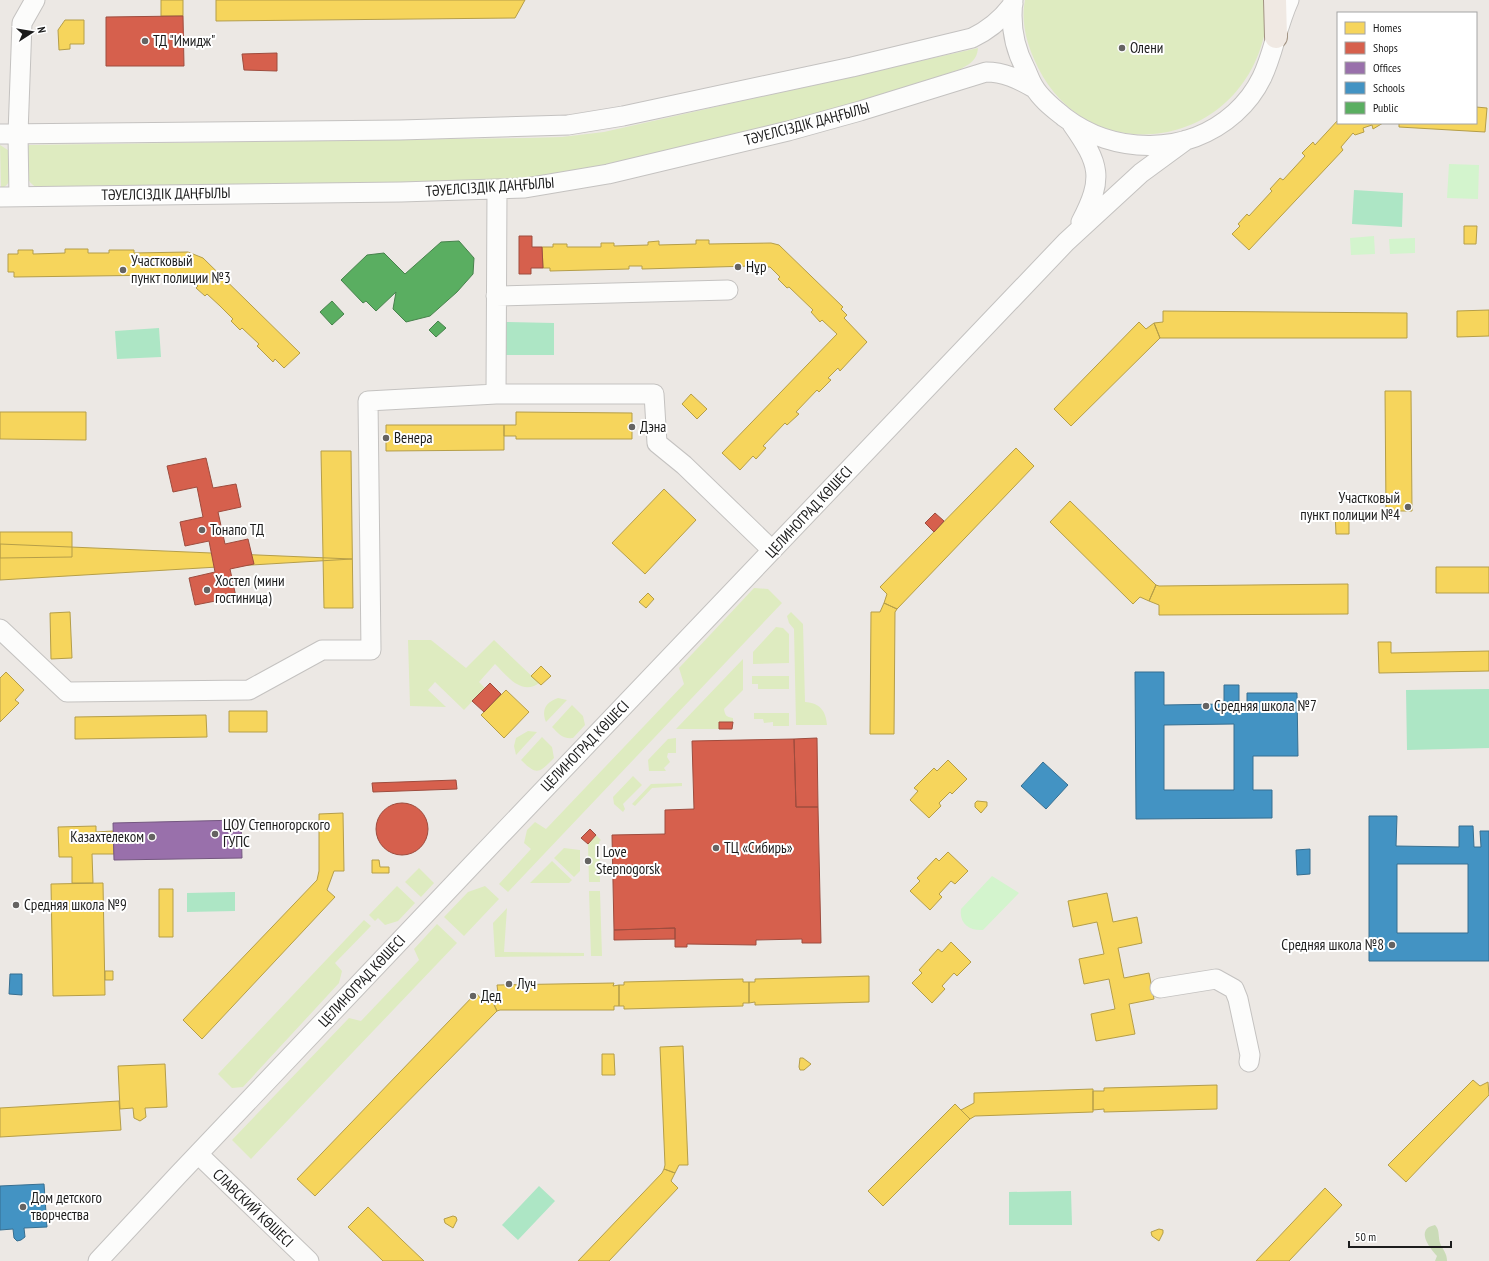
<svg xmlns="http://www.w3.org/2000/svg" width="1489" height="1261" font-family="'PT Sans Narrow',sans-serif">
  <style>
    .grass { fill: #deebc0 }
    .forest { fill: #cadbb7 }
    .park { fill: #d3f4cd }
    .pitch { fill: #ade6c5 }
    .homes { fill: #f6d55c; stroke: #b59e49 }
    .shops { fill: #d6604d; stroke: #9e4c3e }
    .offices { fill: #9970ab; stroke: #745780 }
    .schools { fill: #4393c3; stroke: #376f91; fill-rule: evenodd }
    .public { fill: #5aae61; stroke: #47824c }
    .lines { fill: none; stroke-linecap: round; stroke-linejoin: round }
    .minor-casing { stroke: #c4c2c0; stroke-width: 21 }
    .major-casing { stroke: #a19281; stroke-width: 24 }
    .minor { stroke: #fcfcfb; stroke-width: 19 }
    .major { stroke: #f0e9e3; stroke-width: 22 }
    .poi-dot { fill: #656362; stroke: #fff; stroke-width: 1.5 }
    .labels { text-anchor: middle; stroke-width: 4; stroke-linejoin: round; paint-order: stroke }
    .poi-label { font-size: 15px; fill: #1c1c1c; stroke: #fff; text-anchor: start }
    .street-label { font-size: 15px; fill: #1c1c1c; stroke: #fff }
  </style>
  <rect width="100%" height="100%" fill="#ece8e4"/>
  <!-- grass -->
  <path class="grass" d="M1025,0H1264C1265,11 1267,25 1264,36C1236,153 1082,172 1034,59C1026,40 1021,21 1025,0Z
    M978,48C977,60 971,63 961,69L818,116L598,169L545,178L407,183H325L41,190C22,181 26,169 25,150L29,145L528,138L562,137L604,132Z
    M0,145L11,152C11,163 15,185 1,188Z
    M754,588L768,589L782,603L508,892L499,884L531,849L524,843L527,830L535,822L546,829L684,684L679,668Z
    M791,612L803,624L805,702C820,703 826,711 827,725H796L794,629L789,623L787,616Z
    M776,627L783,628L789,634V663L753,664V652Z
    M408,640H431L466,668L494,640L539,683C522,696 507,676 495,664L479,682L485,688L464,710L435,682L428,690L446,707L410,706Z
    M743,659V690L724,709C725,715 726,717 733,718V722H720L719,729H676Z
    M752,676H789V689H758V684H752Z
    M558,698L567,700L546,722C541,710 546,702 558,698Z
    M572,705L583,716L585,725L573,738C562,739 559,734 552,727Z
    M789,713V726H773V722L764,723L763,719H754V713Z
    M528,731L537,732L516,755L514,746L516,738Z
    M542,737L552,747L554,758C539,773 537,776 521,760Z
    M676,738V753H668L667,757L670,762L664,768L666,771H649L648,760L668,739Z
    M633,776L642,785L623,804L625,809L623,812L614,804L613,797Z
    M682,783V786L652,788L635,806L632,804L651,784Z
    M596,835L601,840L599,842L600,882H589L588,844Z
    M564,848L580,850V871L574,877L554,858Z
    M552,861L572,880L569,883H530Z
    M419,868L434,883L421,897L405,882Z
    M397,886L415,903L398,921L385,925L378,918L375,921L369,915Z
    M485,886L499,899L464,936L444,917L468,892Z
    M589,891H600L602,956H591Z
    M507,908L504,952L584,953V956L495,957L493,923Z
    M364,920L371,926L335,963L342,971L339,983L243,1087L232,1088L218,1074Z
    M437,924L457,943L251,1159L232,1140L349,1018L361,1021L419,960L414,949Z"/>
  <!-- forest -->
  <path class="forest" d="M1435,1225C1440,1230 1438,1237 1440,1243C1443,1250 1447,1253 1447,1261H1435L1437,1256C1429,1247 1415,1229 1435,1225Z"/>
  <!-- park -->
  <path class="park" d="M1449,164L1479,165L1478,199L1447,198Z
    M1374,236L1375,254L1351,255L1350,238Z
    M1415,238V253L1390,254L1389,239Z
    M992,876L1019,893L983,930C969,931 959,923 961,909Z"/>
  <!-- pitch -->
  <path class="pitch" d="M1354,190L1403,193L1402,227L1352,224Z
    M504,322L554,323V355H504Z
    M159,328L161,357L117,359L115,331Z
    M1489,689V748L1407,750L1406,690Z
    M235,892V911L187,912V893Z
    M539,1186L555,1201L518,1240L502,1225Z
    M1071,1191L1072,1225H1009V1192Z"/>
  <!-- homes -->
  <path class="homes" d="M161,0H183V16H161Z
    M216,0H525L515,18L216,21Z
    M65,20H84V44H70V49L59,50L58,30Z
    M1476,107L1487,108L1485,132L1399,127V123H1476Z
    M1338,120V123H1383L1373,129L1372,125L1363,128L1364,132L1355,135L1353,133L1341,147L1343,150L1249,250L1232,234L1240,226L1238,224L1247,214L1249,216L1272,191L1270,189L1280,178L1283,180L1305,156L1302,153L1313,142L1315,145Z
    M1464,226H1477L1476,244H1464Z
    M696,240H709V244L771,243L779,245L843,307L841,309L847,315L844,318L867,342L840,371L838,368L828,378L831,380L819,392L817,390L796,412L799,414L787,425L785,423L763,446L766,448L756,459L753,456L740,470L722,453L837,334L822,320L820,322L811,312L813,310L789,287L787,288L778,279L780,277L770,267H764V269L751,270V266L642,269V266H629V269L550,271V268H543L542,247H553V244H567V247H601V243H614V246L648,245V242L659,241V245L696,244Z
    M65,249H88V253H109V250H134V253L188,252L203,258L300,353L284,368L275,359L273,362L257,346L259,344L242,328L240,330L231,321L233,319L220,306L207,294L205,296L196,288L198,286L187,275H181V278H167V275L14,277V272H8V254H18V250H33V254L65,253Z
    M1489,310V336L1457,337V311Z
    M1163,311L1407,313V338H1160L1154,323L1163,322Z
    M1139,322L1146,329L1154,323L1160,338L1071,426L1054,409Z
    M1385,391H1411L1412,511H1386Z
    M691,394L707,409L697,419L682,404Z
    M0,412H86V440L0,439Z
    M516,412L632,413V439H516V436H504V425H516Z
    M386,425H504V450L386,451Z
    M1016,448L1034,466L897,609L884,603L887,594L880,587Z
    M321,451H351L353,608H324Z
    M664,489L696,520L645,574L612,543Z
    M1070,501L1156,585L1149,601L1140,597L1133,604L1050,522Z
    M1335,512H1349V534H1336Z
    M0,532H72V557L0,558Z
    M0,544L352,559L0,580Z
    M1436,567H1489V593H1436Z
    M1348,584V614L1159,615V605L1149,601L1156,585L1159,586Z
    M648,593L654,599L646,608L639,602Z
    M884,603L897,609L895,612L894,734H870L871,612H880Z
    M70,612L72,658L51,659L50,613Z
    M1378,642H1391V653L1489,651V671L1379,673Z
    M541,666L551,676L541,685L531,676Z
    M6,672L24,690L15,700L19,703L0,722V678Z
    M506,690L529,712L504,738L481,715Z
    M229,711H267V732H229Z
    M206,715L207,737L75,739V717Z
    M948,760L967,779L952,794L950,792L939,803L941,806L929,818L910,800L918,791L914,788L934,768L937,771Z
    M977,801L987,802V806L981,813L975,807V803Z
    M343,813L344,871H334L327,890L335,897L202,1039L183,1020L317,880L319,871V814Z
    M96,826V832L113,831L114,854H92L93,883H72V857H59L58,827Z
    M948,852L968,871L955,884L951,881L939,894L942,897L930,910L910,891L920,881L917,878L936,858L939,861Z
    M372,860H379L380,867H389V873H372Z
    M103,883L105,995L53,996L51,884Z
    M159,889H173V937H159Z
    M1107,893L1113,922L1137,917L1142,943L1118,948L1124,978L1149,973L1154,999L1129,1004L1135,1034L1096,1041L1091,1014L1115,1009L1109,979L1084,984L1079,959L1104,954L1097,922L1073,927L1068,901Z
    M951,942L971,962L957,976L954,973L942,986L945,989L932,1003L912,983L922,973L919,970L938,949L942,952Z
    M105,971H113V980H105Z
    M869,976V1002L755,1005V1002L749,1003V982H755V979Z
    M743,979V982H749V1003H743V1006L624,1009V1006H619V985H624V982Z
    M614,983L613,986L619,985V1006H614V1010H500L497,1011L489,994L498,993L497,985Z
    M476,993L482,1000L489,994L497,1011L315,1196L297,1179Z
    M683,1046L688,1165H679L675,1173L664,1169L665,1165L660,1047Z
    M602,1054H614L615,1075H602Z
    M800,1058H803L811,1064L804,1070H800L799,1067Z
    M165,1064L167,1107L145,1108L146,1117L140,1121L134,1118L133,1108L120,1109L118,1066Z
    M1473,1080L1480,1086L1488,1082L1489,1095L1406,1182L1388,1165Z
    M1217,1085V1109L1104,1112V1109L1093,1110V1091H1104V1088Z
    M1093,1089V1112L975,1116L970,1119L961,1110L974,1103V1093Z
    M119,1101L121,1130L0,1137V1108Z
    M955,1104L970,1119L883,1206L868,1191Z
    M664,1169L675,1173L671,1181L678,1188L609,1261H578L662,1173Z
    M1325,1188L1342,1205L1289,1261H1256Z
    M368,1207L403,1241L424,1261H383L348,1227Z
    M453,1216L456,1217L457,1220L453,1228L445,1223L444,1219Z
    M1159,1229L1163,1230V1233L1159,1241L1152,1236L1151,1232Z"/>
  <!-- shops -->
  <path class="shops" d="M183,16L184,66H106V17Z
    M277,53V71L244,70L242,54Z
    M519,236H532V247H542L543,268H531V274H519Z
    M206,458L213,488L236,484L241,507L218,512L225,544L248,539L254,564L230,569L236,597L195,605L189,578L215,572L209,541L185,546L180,522L203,517L197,487L173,492L167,466Z
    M935,513L944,521L934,532L925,523Z
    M490,683L501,694L484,712L472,701Z
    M719,722H733L732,729H719Z
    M817,738L818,807H796L794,739Z
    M794,739L796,807H818L821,943H802V939L756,940V945L687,944V947H675V928L614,930L612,835L665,834V810L694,809L692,741Z
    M456,780L457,789L373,792L372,783Z
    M376 829a26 26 0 1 1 52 0a26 26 0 1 1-52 0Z
    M590,829L596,835L588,844L581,838Z
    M675,928V939L614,940V930Z"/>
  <!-- offices -->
  <path class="offices" d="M241,820L242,858L114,860L113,823Z"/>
  <!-- schools -->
  <path class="schools" d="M1135,672H1164V705L1224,704V685H1239V704H1247V693H1297L1298,756H1253V790H1272V818L1136,819ZM1234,724V790H1164V725Z
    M1043,762L1068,785L1046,809L1021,786Z
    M1369,816H1397L1396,846L1459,847V826H1473L1474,847H1481L1480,831H1489V961H1369ZM1397,864H1468V933H1397Z
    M1310,849V874L1297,875L1296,850Z
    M10,974H22V995L9,994Z
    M44,1184L47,1227L24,1228L25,1237L21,1240L17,1241L14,1238L13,1229L0,1230V1186Z"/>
  <!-- public -->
  <path class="public" d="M459,241L474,258L473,274L457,292L430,316L406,322L393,309L396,292L376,311L366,301L363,303L341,280L367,255L384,253L405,274L441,242Z
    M332,301L344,314L332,325L320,312Z
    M438,321L446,328L436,337L429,330Z"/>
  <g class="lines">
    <!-- minor casing -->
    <g class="minor-casing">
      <path id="minor" d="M1013,0C1010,24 1014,47 1025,68C1028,74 1030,81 1034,87C1041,99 1053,108 1064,117C1114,155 1187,156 1235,113C1273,79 1270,42 1289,0
        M1072,124C1100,164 1104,178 1081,222
        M0,134L400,130L568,125L623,116L852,67L972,38C989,30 1002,19 1013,4
        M497,190L496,394H654L657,443L684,465L772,550
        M19,196L18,134L22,23L35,0
        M0,197L401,192L525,188L608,174L788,131L860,111L986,72C1004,72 1018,79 1034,88
        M496,296L728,290
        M0,629L67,692L249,690L322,650H371L368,401L496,394
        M1160,988L1216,979L1234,989L1238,999L1250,1055L1249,1062
        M198,1154L309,1261
        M98,1261L178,1175L471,866L1066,242L1141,173L1186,140"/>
    </g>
    <!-- major casing -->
    <g class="major-casing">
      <path id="major" d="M1275,0L1276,37"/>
    </g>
    <!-- minor -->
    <use href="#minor" class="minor"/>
    <!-- major -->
    <use href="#major" class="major"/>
  </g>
  <!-- markers -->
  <g class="poi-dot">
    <circle cx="145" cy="41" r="4"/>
    <circle cx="1122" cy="48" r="4"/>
    <circle cx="738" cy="267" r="4"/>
    <circle cx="123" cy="270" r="4"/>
    <circle cx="632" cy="427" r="4"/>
    <circle cx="386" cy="438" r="4"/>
    <circle cx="1408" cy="507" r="4"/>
    <circle cx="202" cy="530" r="4"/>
    <circle cx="207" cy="590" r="4"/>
    <circle cx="1206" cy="706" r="4"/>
    <circle cx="215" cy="834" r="4"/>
    <circle cx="152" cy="837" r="4"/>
    <circle cx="716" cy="848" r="4"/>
    <circle cx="588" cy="861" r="4"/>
    <circle cx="16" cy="905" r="4"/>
    <circle cx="1392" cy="945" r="4"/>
    <circle cx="509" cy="984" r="4"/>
    <circle cx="473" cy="996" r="4"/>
    <circle cx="23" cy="1207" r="4"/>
  </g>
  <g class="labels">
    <!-- poi labels -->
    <g class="poi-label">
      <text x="153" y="46">ТД "Имидж"</text>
      <text x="1130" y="53">Олени</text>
      <text x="131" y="266">Участковый<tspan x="131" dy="17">пункт полиции №3</tspan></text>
      <text x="746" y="272">Нұр</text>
      <text x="640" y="432">Дэна</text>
      <text x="394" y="443">Венера</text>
      <text x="1400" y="503" text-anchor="end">Участковый<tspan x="1400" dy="17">пункт полиции №4</tspan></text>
      <text x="210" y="535">Тонапо ТД</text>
      <text x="215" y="586">Хостел (мини<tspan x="215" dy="17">гостиница)</tspan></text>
      <text x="1214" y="711">Средняя школа №7</text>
      <text x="223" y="830">ЦОУ Степногорского<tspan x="223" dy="17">ГУПС</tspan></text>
      <text x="144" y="842" text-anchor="end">Казахтелеком</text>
      <text x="724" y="853">ТЦ «Сибирь»</text>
      <text x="596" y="857">I Love<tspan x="596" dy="17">Stepnogorsk</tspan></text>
      <text x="24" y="910">Средняя школа №9</text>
      <text x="1384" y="950" text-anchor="end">Средняя школа №8</text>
      <text x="517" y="989">Луч</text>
      <text x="481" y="1001">Дед</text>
      <text x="31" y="1203">Дом детского<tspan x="31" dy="17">творчества</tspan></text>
    </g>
    <!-- street labels -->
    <g class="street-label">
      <text transform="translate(807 124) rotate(-15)" y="5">ТӘУЕЛСІЗДІК ДАҢҒЫЛЫ</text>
      <text transform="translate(490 187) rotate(-4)" y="5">ТӘУЕЛСІЗДІК ДАҢҒЫЛЫ</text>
      <text transform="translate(166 194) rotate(-1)" y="5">ТӘУЕЛСІЗДІК ДАҢҒЫЛЫ</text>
      <text transform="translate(809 512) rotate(-47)" y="5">ЦЕЛИНОГРАД КӨШЕСІ</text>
      <text transform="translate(585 746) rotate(-46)" y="5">ЦЕЛИНОГРАД КӨШЕСІ</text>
      <text transform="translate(362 981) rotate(-47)" y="5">ЦЕЛИНОГРАД КӨШЕСІ</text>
      <text transform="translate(253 1208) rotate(44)" y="5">СЛАВСКИЙ КӨШЕСІ</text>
    </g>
  </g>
  <!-- legend -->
  <rect x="1337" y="12" width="140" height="112" fill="#ffffff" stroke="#a4a4a4"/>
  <rect x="1345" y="22" width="20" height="12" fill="#f6d55c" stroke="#a4a4a4"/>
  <text x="1373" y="32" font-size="12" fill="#1c1c1c">Homes</text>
  <rect x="1345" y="42" width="20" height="12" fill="#d6604d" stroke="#a4a4a4"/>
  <text x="1373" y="52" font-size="12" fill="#1c1c1c">Shops</text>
  <rect x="1345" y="62" width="20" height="12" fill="#9970ab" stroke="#a4a4a4"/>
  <text x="1373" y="72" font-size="12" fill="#1c1c1c">Offices</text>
  <rect x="1345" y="82" width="20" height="12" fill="#4393c3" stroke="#a4a4a4"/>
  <text x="1373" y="92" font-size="12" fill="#1c1c1c">Schools</text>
  <rect x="1345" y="102" width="20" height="12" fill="#5aae61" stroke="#a4a4a4"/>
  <text x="1373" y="112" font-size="12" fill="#1c1c1c">Public</text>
  <!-- north arrow -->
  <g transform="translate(32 32) rotate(78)" stroke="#ffffff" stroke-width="3" paint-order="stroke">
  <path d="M0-3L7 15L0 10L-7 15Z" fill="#1c1c1c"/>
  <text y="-6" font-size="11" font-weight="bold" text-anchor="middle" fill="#1c1c1c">N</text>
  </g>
  <!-- scale -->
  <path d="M1349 1241v6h102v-6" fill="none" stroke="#1c1c1c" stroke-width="2"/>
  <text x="1355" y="1241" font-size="12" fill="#1c1c1c" stroke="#ffffff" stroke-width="3" paint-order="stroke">50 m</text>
</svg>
